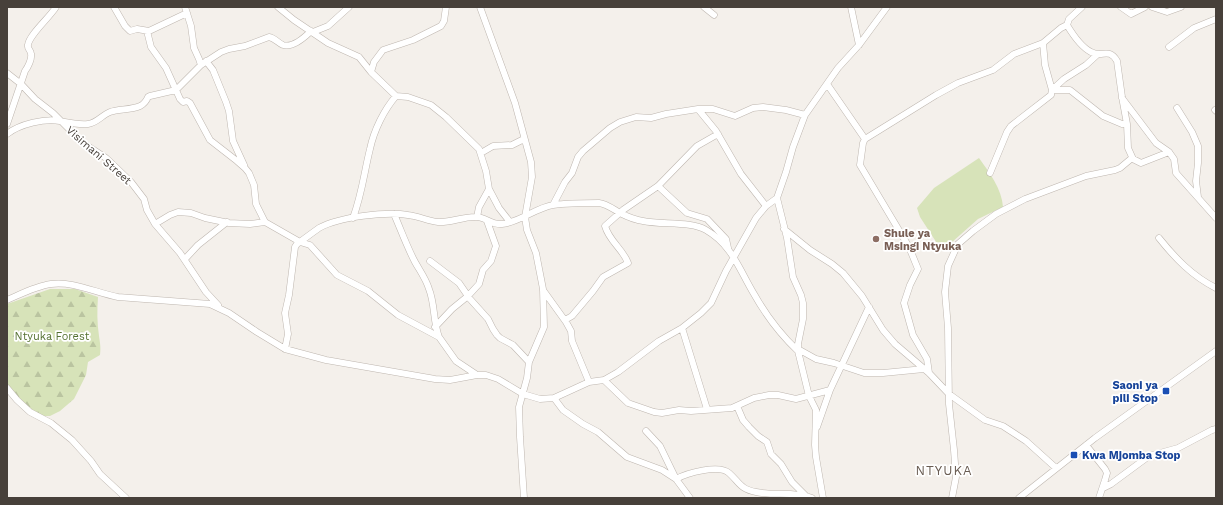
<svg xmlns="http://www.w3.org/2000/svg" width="1223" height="505" font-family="'Work Sans',sans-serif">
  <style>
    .forest { fill: url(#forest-firs) }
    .pitch { fill: #d7e3b9 }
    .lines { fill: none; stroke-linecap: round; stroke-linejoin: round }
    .street-casing { stroke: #beb6af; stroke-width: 7 }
    .street { stroke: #fff; stroke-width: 6 }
    .education-dot { fill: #8d6e63; stroke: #fff; stroke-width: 1.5 }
    .transit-dot { fill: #1a4fb4; stroke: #fff; stroke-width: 1.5 }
    .labels { text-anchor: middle; stroke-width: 3.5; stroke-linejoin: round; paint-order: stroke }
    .street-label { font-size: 11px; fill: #47403a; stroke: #fff }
    .education-label { font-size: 11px; font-weight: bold; fill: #785e54; stroke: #fff; text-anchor: start }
    .park-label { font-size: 11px; fill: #567233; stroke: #fff }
    .transit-label { font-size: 11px; font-weight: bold; fill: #164399; stroke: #fff; text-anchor: end }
    .quarter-label { font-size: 13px; letter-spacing: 1px; fill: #695c52; stroke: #fff }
  </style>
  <defs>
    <pattern id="forest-firs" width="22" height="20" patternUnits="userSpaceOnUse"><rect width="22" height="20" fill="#d7e3b9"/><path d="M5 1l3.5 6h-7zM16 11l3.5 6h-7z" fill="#bac4a0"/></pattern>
  </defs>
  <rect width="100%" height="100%" fill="#f4f0eb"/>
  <!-- forest -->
  <path class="forest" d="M50,289H75L98,297C97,310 97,323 99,336C100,343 101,347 100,355L88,362L86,375L74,399L60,411L50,416H40L31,410L15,395L7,383V304Z"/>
  <!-- pitch -->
  <path class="pitch" d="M979,158C989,172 1002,189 1003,207L978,219L942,251L920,217L917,208L934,188Z"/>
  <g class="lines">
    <!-- street casing -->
    <g class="street-casing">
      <path id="street" d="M114,7L125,26L130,31L137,29L149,31L187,13
        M185,7L191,26L194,48L199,59L201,65
        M278,7L294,20L328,43L359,57L371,72L396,96L408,97L431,105L446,117L479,149L486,171L489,189L499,208L510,222
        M480,7L515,103L531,162L532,177L525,217L527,230L536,253L543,289L544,327L529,362L527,378L519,407L520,437L524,498
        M704,7L714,15
        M851,7L859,45
        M1082,7L1069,19L1067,25C1073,35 1081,47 1091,52C1102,58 1109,47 1117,61L1122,97L1127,124L1128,148L1133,159L1141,163L1169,152L1174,159L1176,173L1216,218
        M1121,7L1131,14L1145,7
        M1152,7L1167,12L1181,7
        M147,31L151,47L166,68L180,99L183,102L187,101L190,103L210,140L237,161L245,168L249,173L254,185L256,204L265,222
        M313,32L328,26L349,7
        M1169,47L1194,28L1216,19
        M206,61L213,70L226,102L229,111L233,141L244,165
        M371,72L374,62L383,50L413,40L441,26L444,21L446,7
        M7,73L21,84L35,99L53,113L83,143L106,158L131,182L144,199L147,210L155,224L180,253L206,292L218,305
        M827,84L865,139
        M1052,90H1070L1103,116L1122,124H1127
        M1052,90L1064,79L1086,65L1098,54
        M1122,98L1156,143L1169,152
        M1177,108L1192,132L1198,146V163L1196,181L1198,197
        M698,109H713L735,116L753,108L763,107L786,110L805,115
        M1215,110L1216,111
        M7,124L25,71C28,67 32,59 31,54C31,50 27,49 28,45C29,35 50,17 56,7
        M7,134C20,124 45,118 60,121C70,123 78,125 88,124C97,123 102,115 110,112C119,109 131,110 140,106C144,104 146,102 148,97L150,96L176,90L201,65L221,52L229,49L245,46L269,37C275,38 278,43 283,45C293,48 304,38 311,31
        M481,153L493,146L512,145L524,139
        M990,173L1007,132L1011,126L1051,95L1052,90L1045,65L1043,43
        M658,186L687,213L707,219L726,239L728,248
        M777,198L787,238L793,277L801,295L803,303V319L798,344V351L809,396L816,410L815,445L816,457L823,498
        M553,205L565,182L572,173L578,157L583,151L610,128L620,122L636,117L651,118L666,114L698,109L716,131L741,174L766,206
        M394,214C401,230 407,247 415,262C420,271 426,279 429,289C435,304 433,321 439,337
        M477,217L479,207L489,189
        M353,218C362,194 364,173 370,149C374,130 384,110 396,96
        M155,224L170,215L178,212L191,213L205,218L229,223L250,224L265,222L300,242L310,245L337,275L368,291L398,315L439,337L456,361L477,375
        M784,229L810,250L832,264L843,273L862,296L883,330L895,344L929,373L949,394L985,420L1003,426L1026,441L1056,468
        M1159,238C1175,258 1192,276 1216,288
        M185,259L198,245L227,222
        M430,261L459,283L470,299L488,319L493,329L497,335L500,338L513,345L529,362
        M543,290L566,322L571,331L572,341L589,382
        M7,300C21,294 36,286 51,284C74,281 96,293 118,297L210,304L229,313L257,332L285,349L326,360L435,379L450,380L477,375H486L498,379L523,394L540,399L554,398L589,382L604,380L618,372L659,341L682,328L701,313L711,303L726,271L756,218L766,206L777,198L786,172L793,147L805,115L838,68L859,45L887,7
        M565,320L572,316L593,291L603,277L628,263C623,249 609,241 605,226L623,210L658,186L697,146L718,134
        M435,327L452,309L468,296L479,284L483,270L491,261L496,246L487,221
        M682,328L707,409
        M285,349L288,334L285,313L289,295L295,247L297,244C304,239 312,233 319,228C339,217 387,211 408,215C418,216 428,221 438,222C451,223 464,216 477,217C485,217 491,225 502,224C521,222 535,208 553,205C568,203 584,203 599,203C607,204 613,209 620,213C628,217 635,220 643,221C662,225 691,221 706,230C732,245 739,269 754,294C767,317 779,333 798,351
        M798,349L816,359L834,363L864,373H883L924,369
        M929,373L927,359L913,335L904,303L910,285L918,269L909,247L860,165L863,143L865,139L936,95L958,83L993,70L1014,54L1043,43L1061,28L1067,25
        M604,380L628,403L654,412L662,413L679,410L691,411L732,408L754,398L769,395H778L796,399L830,390
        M7,388L17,400L30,412L51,423L72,440L91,461L100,474L126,498
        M554,398L563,410L583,424L598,432L627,457L662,470L676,479L690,498
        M737,406L743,420L749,427L758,436L767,442L771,454L781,464L792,482L806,496
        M817,427L830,390L869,307
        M646,431L660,446L676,479C687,473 719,464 729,473C740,483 740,489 756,492C775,496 794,491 812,498
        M1086,445L1105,469L1107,473L1105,480L1099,498
        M1103,488L1111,484L1149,456L1178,448L1212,430L1216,429
        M952,498L956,477L954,450L949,404L948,328L945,292L948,266L958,244L973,231L996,214L1025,199L1086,176L1115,170L1120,168L1132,158
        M1019,498L1095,438L1216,351"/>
    </g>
    <!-- street -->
    <use href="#street" class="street"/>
  </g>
  <!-- markers -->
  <circle class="education-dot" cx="876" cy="239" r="4"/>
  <g class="transit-dot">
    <rect x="1162" y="387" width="8" height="8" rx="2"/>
    <rect x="1070" y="451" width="8" height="8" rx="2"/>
  </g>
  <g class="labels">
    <!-- street labels -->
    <g class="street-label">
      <text transform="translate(99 155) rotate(41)" y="4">Visimani Street</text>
    </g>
    <!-- education labels -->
    <g class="education-label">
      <text x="884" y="237">Shule ya<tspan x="884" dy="13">Msingi Ntyuka</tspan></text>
    </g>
    <!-- park labels -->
    <g class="park-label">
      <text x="52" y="340">Ntyuka Forest</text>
    </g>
    <!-- transit labels -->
    <g class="transit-label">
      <text x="1158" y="389">Saoni ya<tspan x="1158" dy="13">pili Stop</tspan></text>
      <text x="1082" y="459" text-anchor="start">Kwa Mjomba Stop</text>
    </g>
    <!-- quarter labels -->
    <g class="quarter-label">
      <text x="944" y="475">NTYUKA</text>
    </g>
  </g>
  <!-- border -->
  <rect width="1223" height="505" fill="none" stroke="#47403a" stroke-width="16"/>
</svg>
